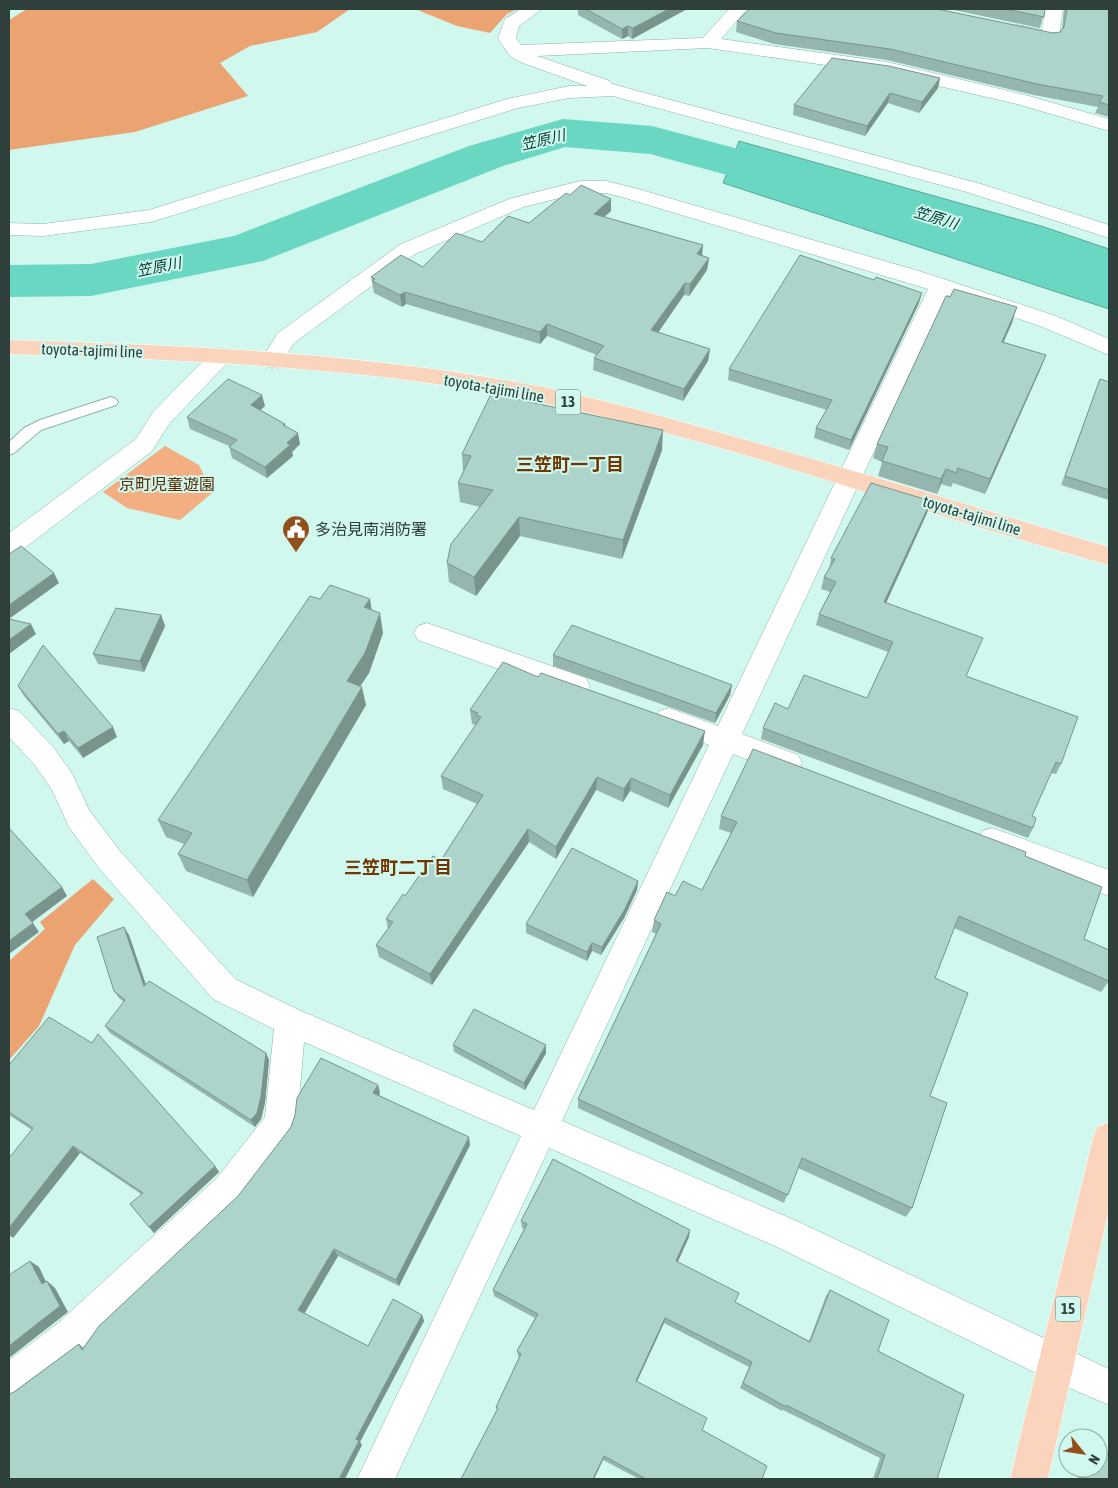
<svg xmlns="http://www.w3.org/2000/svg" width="1118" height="1488" font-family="'Asap Condensed','Noto Sans JP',sans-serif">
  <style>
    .green { fill: #f3ae81 }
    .forest { fill: #eba372 }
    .water { fill: #69d7c1; stroke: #58a999 }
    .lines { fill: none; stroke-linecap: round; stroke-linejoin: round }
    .river { fill: #69d7c1; fill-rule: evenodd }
    .lane-casing { stroke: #8eb4ab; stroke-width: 2 }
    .street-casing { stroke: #8eb4ab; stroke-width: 1 }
    .primary-casing { stroke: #fff; stroke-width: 1 }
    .lane { fill: #fff; fill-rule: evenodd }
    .street { fill: #fff; fill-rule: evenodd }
    .primary { fill: #fad4bc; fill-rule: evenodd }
    .wall { fill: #95b6ae }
    .shaded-wall { fill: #79948d }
    .building { fill: #add4ca; stroke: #79948d }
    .labels { text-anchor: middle; stroke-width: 4; stroke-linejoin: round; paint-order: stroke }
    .far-water-label { font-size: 15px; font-style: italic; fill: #033930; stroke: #d0f8ee }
    .shield { fill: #d0f8ee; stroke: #5f7671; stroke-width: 1 }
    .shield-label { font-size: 15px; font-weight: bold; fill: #2f3f3b }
    .street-label { font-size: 16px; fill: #2f3f3b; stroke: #d0f8ee }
    .park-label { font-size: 16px; fill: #592b04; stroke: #d0f8ee }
    .poi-label { font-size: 16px; fill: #2f3f3b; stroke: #d0f8ee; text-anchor: start }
    .neighbourhood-label { font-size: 18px; font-weight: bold; fill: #713702; stroke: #d0f8ee }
  </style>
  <rect width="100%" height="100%" fill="#d0f8ee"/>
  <!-- green -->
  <path class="green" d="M165,446L199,465L212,493L180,520L127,508L103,492Z"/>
  <!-- forest -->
  <path class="forest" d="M27,9H350L317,32L250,46L220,63L248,96L135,132L9,150V20Z
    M415,9H518L507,14L490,33L457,26Z
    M93,879L114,899L75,945L39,1026L9,1060V961L45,929L40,922Z"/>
  <!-- water -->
  <path class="water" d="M739,141L1041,226L1109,249V309L723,183Z"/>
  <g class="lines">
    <!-- river -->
    <path class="river" d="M563,119L652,126L836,175L843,185L836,195L819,200L650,154L565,147L503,166L263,261L91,296L9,297V265L91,264L234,236L469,146Z"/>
    <!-- lane casing -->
    <g class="lane-casing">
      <path id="lane" d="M111,397L116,399L118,402L116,405L41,430L14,453L9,455V442L24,428L40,420Z"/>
    </g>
    <!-- street casing -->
    <g class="street-casing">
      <path id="street" d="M521,9H542L519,26L516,38L521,45L703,38L729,9H747L721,39L887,62L1029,96L1109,119V131L1017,104L887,74L708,48L537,56L610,81L612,84L981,184L1109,225V238L967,192L613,96L569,98L518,108L151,222L43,236L9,235V223L43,224L149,210L507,99L569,86H587L520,62L509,55L498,38L505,19Z
        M1045,9H1063L1059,37L1056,41C1043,44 1025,37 1012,34L1009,30L1012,26L1018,25L1042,30Z
        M580,181H606L638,189L922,272L1056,316L1109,339V355L1040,326L947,295L742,734L798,755L802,763L798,771L788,775L733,754L562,1121L799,1222L1109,1369V1405L1042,1376L775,1246L549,1148L395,1479H357L521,1136L304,1042L297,1123L293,1134L241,1202L83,1350L22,1395L9,1400V1360L57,1324L217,1178L265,1117L274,1029L213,999L99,868L69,827L52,790L34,764L9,737V708L19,711L54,748L73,775L89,810L119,850L235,979L301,1011L534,1110L709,745L659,727L655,719L659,711L669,708L718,726L928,289L625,198L606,193H580L523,207L415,254L294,343L280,365L272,368L264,365L261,360L278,333L401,244L509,199Z
        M221,348L229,351L232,356L229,361L169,424L152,451L18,553L9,555V533L136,439L153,412L213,351Z
        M427,623L586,678L590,686L586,694L577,697L418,640L414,633L418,626Z
        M992,828L1109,870V896L982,849L978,840L982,831Z"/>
    </g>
    <!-- primary casing -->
    <g class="primary-casing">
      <path id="primary" d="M9,340C179,345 348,352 516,382C593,396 670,418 746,440C867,474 988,511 1109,547V565C920,514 736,444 544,403C368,366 187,360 9,354Z
        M1109,1122V1209L1048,1479H1010L1093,1138L1097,1127Z"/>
    </g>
    <!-- lane -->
    <use href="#lane" class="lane"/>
    <!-- street -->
    <use href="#street" class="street"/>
    <!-- primary -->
    <use href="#primary" class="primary"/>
  </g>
  <!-- wall -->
  <path class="wall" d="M578,9H687L632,39L628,36L622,39L578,15Z
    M949,9H1045L1040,28Z
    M1064,9H1109V117L1095,113L1098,107L1034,95L887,60L774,44L736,32L737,21L1053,33L1060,32L1062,29Z
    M940,78L938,88L919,113L888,103L865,136L793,115L794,105Z
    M611,211L604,217L709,258L707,270L689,296L684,295L658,332L710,349L708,361L683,401L593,370L594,358L597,355L547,336L540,344L406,304L402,307L374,293L371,277L423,267L529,223Z
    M919,303L849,450L814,438L816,428L827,410L728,380L729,369Z
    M1012,323L1003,342L1046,355L1040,370L985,494L953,483L951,487L941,484L937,494L878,476L882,462L873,458L877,444Z
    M1100,379L1109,382V500L1061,485Z
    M265,406L260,410L285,424L286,427L300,444L292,452L293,456L267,478L232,458L229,446L190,429L187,417Z
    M662,450L622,559L520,536L476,596L449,582L447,563L480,507L460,502L458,483L463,472L462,454Z
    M931,501L927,513L886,603L1061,764L1056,774L1051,773L1032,816L1033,828L1028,838L761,739L763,728L788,709L867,698L888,652L816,625L819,614L830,592L821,589L824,577L829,570L831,558Z
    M320,599L372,610L383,633L369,673L360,686L366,705L253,897L186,871L178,854L184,844L166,837L158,820Z
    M161,615L165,626L144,672L98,664L93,654Z
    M553,655L732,685L730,695L715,723L553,666Z
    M18,686L117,737L83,758L69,741L64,744L24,696Z
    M470,710L703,745L668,808L630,791L623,802L596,790L556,859L529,842L432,985L379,957L376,945L388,929L386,919L405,896L441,860L477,804L443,789L441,776L476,725L472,724Z
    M721,816L1025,856L1084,939L1109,950V981L1101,992L954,928L935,978L930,1096L912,1208L906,1217L798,1168L784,1203L578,1108V1099L656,934L652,932L654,920L675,896L702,890L731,833L719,829Z
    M638,881L637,890L624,918L601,955L592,951L587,961L526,933V924Z
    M129,935L146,985L266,1053L269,1060L265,1103L261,1119L255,1127L110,1033L105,1026L124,1002L119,998L114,991Z
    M453,1045H546V1053L525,1090L454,1052Z
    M9,1065L215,1166L219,1172L154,1233L149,1227L141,1194L80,1153L13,1238L32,1130L9,1115Z
    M378,1085L380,1093L379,1095L470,1145L399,1286L338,1256L304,1313L368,1346L422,1315L424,1321L360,1442L362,1445L14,1392L79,1344L84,1348Z
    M521,1221L689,1237L677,1262L735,1302L809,1341L826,1296L830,1290L878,1351L937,1479H873L880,1458L783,1410L782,1411L740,1388L749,1367L664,1323L637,1381L702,1430L762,1479H639L603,1460L594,1479H461L497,1410L496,1407L519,1357L518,1356L517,1351L535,1318L494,1296L493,1290L524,1229L522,1228Z
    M1081,1468H1098L1109,1479H1078Z"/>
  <!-- shaded-wall -->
  <path class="shaded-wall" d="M669,9H687L632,39L633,28Z
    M628,26V36L622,39V29Z
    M940,78L938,88L919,113L922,102Z
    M890,93L888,103L865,136L867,126Z
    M611,199V211L594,226V214Z
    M703,245L702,257L697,254Z
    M709,258L707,270L689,296L690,284Z
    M685,283L684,295L651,343V330Z
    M405,292L406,304L402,307L400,295Z
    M922,293L919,303L849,450L851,440Z
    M1017,307L1012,323L997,357L1002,342Z
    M547,324V336L540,344V332Z
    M710,349L708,361L683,401L684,389Z
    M1046,355L1040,370L985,494L990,479Z
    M262,395L265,406L254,416L251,405Z
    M663,430L662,450L622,559L623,540Z
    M298,433L300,444L292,452L293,456L267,478L265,467L287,443Z
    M946,469L941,484L937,494L941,479Z
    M931,501L927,513L881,614L884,602Z
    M519,517L520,536L476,596L474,577Z
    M54,573L59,583L9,619V605Z
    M370,599L373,619L364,607Z
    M380,613L383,633L369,673L351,700L347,681Z
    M161,615L165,626L144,672L140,661Z
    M31,624L36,634L9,654V640Z
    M732,685L730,695L715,723L716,713Z
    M362,687L366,705L253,897L247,880Z
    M113,727L117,737L83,758L78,748Z
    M64,731L69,741L64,744L58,734Z
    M705,731L703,745L668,808L670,795Z
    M597,777L596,790L556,859V847Z
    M631,778L630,791L623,802L624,789Z
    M528,829L529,842L432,985L430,974Z
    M638,881L637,890L624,918L601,955L602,947Z
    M62,887L67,896L31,923L25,914Z
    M33,923L39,932L9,954V941Z
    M124,927L129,935L149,994L144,986Z
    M592,943V951L587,961V952Z
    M546,1045V1053L525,1090L524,1083Z
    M266,1053L269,1060L265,1103L261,1119L255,1127L251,1120Z
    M378,1085L380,1093L376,1101L373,1093Z
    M469,1137L470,1145L399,1286L396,1280Z
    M73,1146L80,1153L13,1238L9,1235V1228Z
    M215,1166L219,1172L154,1233L149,1227Z
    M690,1230L689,1237L675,1268L676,1261Z
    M334,1249L338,1256L303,1316L298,1310Z
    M30,1261L39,1267L50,1290L42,1284Z
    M47,1281L55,1288L68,1312L9,1358V1346Z
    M422,1315L424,1321L360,1442L362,1445L345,1479H339L356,1439Z
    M665,1318L664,1323L635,1386L636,1381Z
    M604,1456L603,1460L594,1479H593Z"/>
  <!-- building -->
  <path class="building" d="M586,9H669L633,28L628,26L622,29Z
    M750,9H937L1053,33L1060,32L1064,27L1067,9H1109V105L1099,102L1103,96L1037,84L890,49L776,33L737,21Z
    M1005,9H1045L1044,17Z
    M832,58L889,66L940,78L922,102L890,93L867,126L794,105Z
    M581,185L611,199L594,214L703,245L697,254L709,258L690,284L685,283L651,330L710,349L684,389L594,358L604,346L547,324L540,332L405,292L400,295L372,281L375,279L371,277L401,255L423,267L456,233L482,242L508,216L529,223L566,193L570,195Z
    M800,255L874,280L876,277L922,293L851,440L816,428L832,400L729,369Z
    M954,289L1017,307L1002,342L1046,355L990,479L958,468L956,473L946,469L941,479L882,461L888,447L877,444L946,296L950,297Z
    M228,379L262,395L251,405L285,424L283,425L298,433L287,443L290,445L265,467L229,447L237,440L187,417Z
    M1100,379L1109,382V490L1065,476Z
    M491,394L663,430L623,540L519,517L474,577L447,563L451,544L493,490L458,483L471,456L462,454Z
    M871,483L931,501L884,602L983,638L966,676L1078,717L1061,764L1056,762L1032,816L1036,818L1033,828L763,728L775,703L788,709L804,675L867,698L893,642L819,614L836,582L824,577L835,559L831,558Z
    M21,546L54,573L9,605V554Z
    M330,585L370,599L364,607L380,613L365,653L347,681L362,687L247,880L178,854L192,833L158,820L310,596L320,599Z
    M116,608L161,615L140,661L93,654Z
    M9,619L31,624L9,640Z
    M572,625L732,685L716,713L553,655Z
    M43,645L113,727L78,748L64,731L58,734L18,686Z
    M503,662L538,677L541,673L705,731L670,795L631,778L624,789L597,777L556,847L528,829L430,974L376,945L393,922L386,919L403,894L405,896L433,856L441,860L483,795L441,776L481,717L476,715L478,713L470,710Z
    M753,749L1026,852L1025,856L1102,887L1084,939L1109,950V981L959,916L935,978L968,993L930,1096L947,1103L912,1208L802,1158L788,1195L578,1099L661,924L654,920L667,892L675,896L683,881L702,890L737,822L721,816Z
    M9,828L62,887L25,914L33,923L9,941Z
    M572,848L638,881L625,909L602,947L592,943L587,952L526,924Z
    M124,927L144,986L149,981L266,1053L261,1096L257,1113L251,1120L105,1026L125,1000L114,991L97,937Z
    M474,1009L546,1045L524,1083L453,1045Z
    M49,1017L92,1043L98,1034L215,1166L149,1227L130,1204L143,1193L73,1146L9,1228V1158L33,1128L9,1112V1065Z
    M321,1058L378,1085L373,1093L469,1137L396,1280L334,1249L298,1310L368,1346L393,1299L422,1315L356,1439L359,1441L339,1479H9V1394L14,1392L79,1344L82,1350L99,1326L238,1196L291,1127L295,1115L297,1098Z
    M553,1159L690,1230L676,1261L739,1293L735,1302L810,1342L830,1290L889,1320L878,1351L964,1395L937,1479H877L885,1455L786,1405V1407L743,1383L752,1362L665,1318L636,1381L707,1418L702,1430L767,1466L762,1479H646L604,1456L593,1479H461L498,1408L496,1407L521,1354L517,1351L538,1314L493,1290L527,1224L521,1221Z
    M30,1261L42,1284L47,1281L60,1306L9,1346V1275Z
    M1098,1448L1109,1454V1479H1085L1088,1468H1098Z"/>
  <!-- icons -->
  <defs>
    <g id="civic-pin" transform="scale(1.4375)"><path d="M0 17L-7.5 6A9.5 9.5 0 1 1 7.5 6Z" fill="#914f1c" stroke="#d0f8ee"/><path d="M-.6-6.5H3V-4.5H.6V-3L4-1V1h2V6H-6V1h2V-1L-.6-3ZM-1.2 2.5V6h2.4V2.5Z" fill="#fff"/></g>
  </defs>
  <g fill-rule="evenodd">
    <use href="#civic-pin" x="296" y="529"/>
  </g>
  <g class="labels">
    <!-- far-water labels -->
    <g class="far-water-label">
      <text transform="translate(543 140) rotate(-13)" y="5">笠原川</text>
      <text transform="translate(936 218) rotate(17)" y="5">笠原川</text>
      <text transform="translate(159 267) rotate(-11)" y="5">笠原川</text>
    </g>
    <!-- shield labels -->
    <g class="shield">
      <rect x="555.5" y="389.5" width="25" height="25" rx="4"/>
      <rect x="1055.5" y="1296.5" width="25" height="25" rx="4"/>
    </g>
    <g class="shield-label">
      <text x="568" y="407">13</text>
      <text x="1068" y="1314">15</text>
    </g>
    <!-- street labels -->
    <g class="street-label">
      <text transform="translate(92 350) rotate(2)" y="6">toyota-tajimi line</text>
      <text transform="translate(494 388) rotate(10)" y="6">toyota-tajimi line</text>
      <text transform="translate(972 515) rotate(17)" y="6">toyota-tajimi line</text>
    </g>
    <!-- park labels -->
    <g class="park-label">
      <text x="167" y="490">京町児童遊園</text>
    </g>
    <!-- poi labels -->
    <g class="poi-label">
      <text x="315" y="535">多治見南消防署</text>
    </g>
    <!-- neighbourhood labels -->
    <g class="neighbourhood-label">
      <text x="570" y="471">三笠町一丁目</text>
      <text x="398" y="874">三笠町二丁目</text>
    </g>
  </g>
  <!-- border -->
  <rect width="1118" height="1488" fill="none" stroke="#2f3f3b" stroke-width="20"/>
  <!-- north arrow -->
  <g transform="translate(1083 1453) rotate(120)"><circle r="24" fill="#d0f8ee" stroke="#90aea6"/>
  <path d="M0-4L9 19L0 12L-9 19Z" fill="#914f1c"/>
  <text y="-8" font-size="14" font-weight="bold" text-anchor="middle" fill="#2f3f3b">N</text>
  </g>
</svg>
